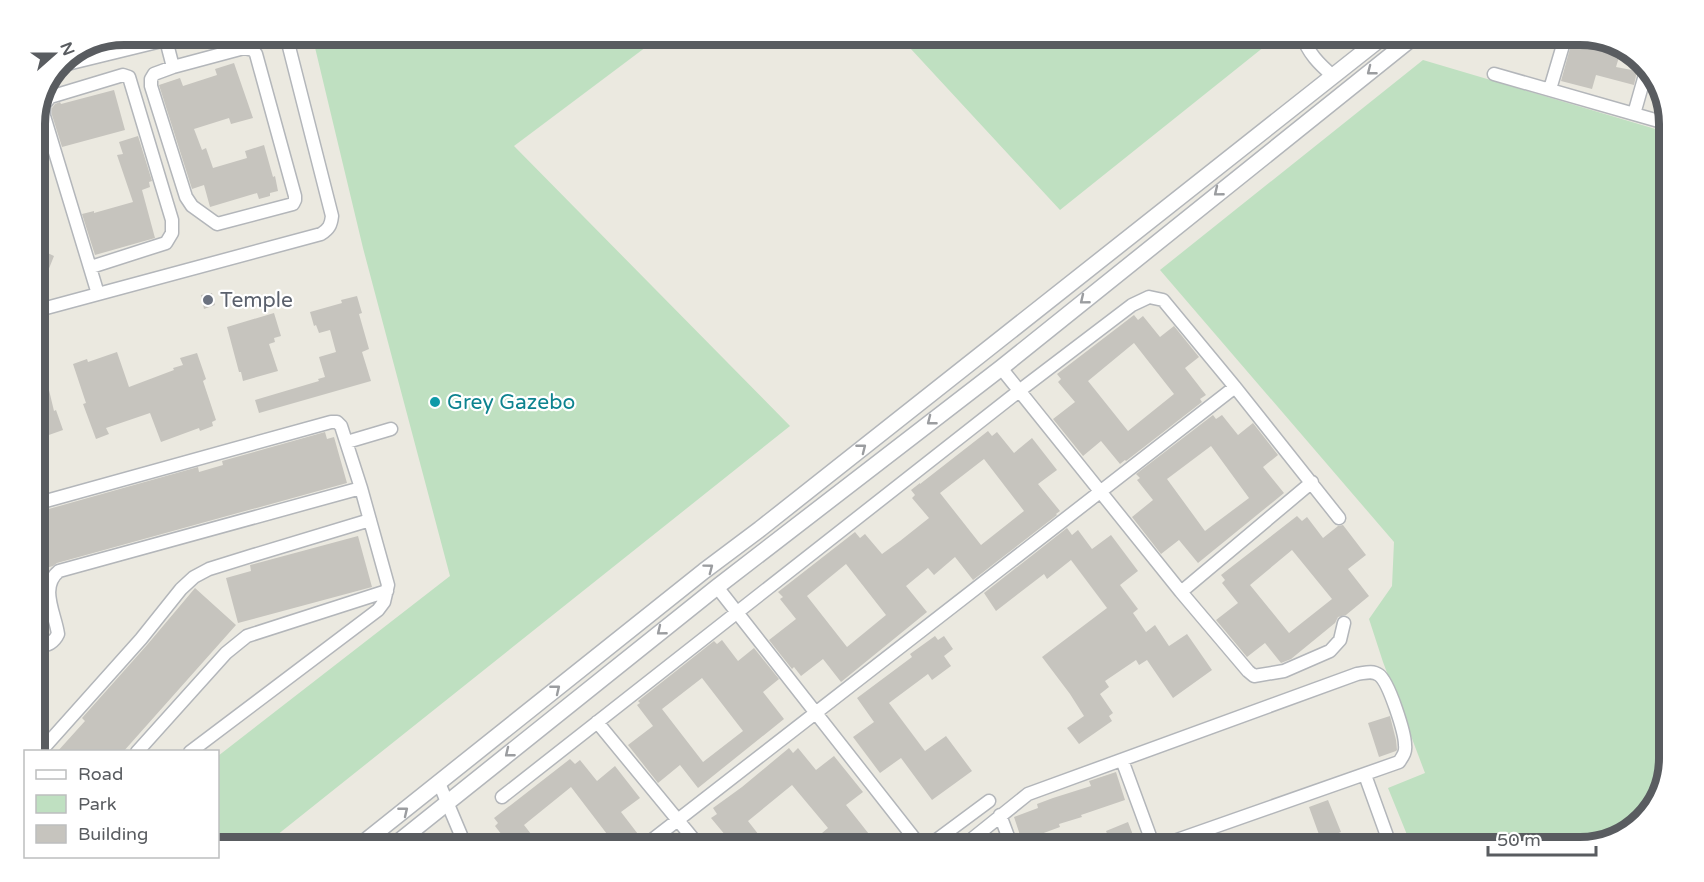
<svg xmlns="http://www.w3.org/2000/svg" width="1704" height="882" font-family="'Varela Round',sans-serif">
  <style>
    .green { fill: #bfe0c1 }
    .building { fill: #c6c4be; fill-rule: evenodd }
    .lines { fill: none; stroke-linecap: round; stroke-linejoin: round }
    .minor-casing { stroke: #b3b6ba; stroke-width: 15 }
    .tertiary-casing { stroke: #b3b6ba; stroke-width: 18 }
    .minor { stroke: #fff; stroke-width: 12 }
    .tertiary { stroke: #fff; stroke-width: 15 }
    .oneway { stroke: #9b9da0 }
    .worship-dot { fill: #6b7280; stroke: #fff; stroke-width: 2 }
    .culture-dot { fill: #0f9aa8; stroke: #fff; stroke-width: 2 }
    .labels { text-anchor: middle; stroke-width: 4.5; stroke-linejoin: round; paint-order: stroke }
    .worship-label { font-size: 21px; fill: #5b616d; stroke: #fff; text-anchor: start }
    .culture-label { font-size: 21px; fill: #0d838f; stroke: #fff; text-anchor: start }
    .rim { fill: none; stroke: #595c60; stroke-width: 8 }
  </style>
  <rect width="100%" height="100%" fill="#ebe9e0"/>
  <!-- green -->
  <path class="green" d="M312,35H662L514,146L790,426L262,847H218V756L450,576L363,248Z
    M898,35H1279L1060,210Z
    M1423,60L1669,133V758L1660,798L1625,835L1580,847H1412L1388,788L1425,773L1383,662L1369,619L1392,586L1394,542L1160,270Z"/>
  <!-- building -->
  <path class="building" d="M1574,34L1585,36V37L1603,42L1601,51L1619,57L1616,67L1637,71L1634,85L1596,75L1592,89L1561,81Z
    M234,63L253,118L231,124L229,118L194,129L202,150L206,148L213,168L247,158L245,151L264,145L273,177L275,176L278,191L270,193V196L259,199L257,193L210,207L204,185L192,189L159,85L180,78L183,86L217,75L215,69Z
    M114,90L125,130L62,147L52,115V108L55,104L60,102L61,104Z
    M138,136L152,181L149,182L150,187L142,190L155,238L95,255L82,214L94,211V213L133,202L117,155L123,154L119,142Z
    M35,247L54,256L48,271H46L45,272L35,268Z
    M212,293L215,305L204,309L201,295Z
    M357,296L362,313L359,314L369,349L362,352L371,381L259,413L255,400L319,381L318,379L325,377L319,357L336,352L330,330L319,333L316,325L314,326L310,312L342,303L341,300Z
    M274,313L281,336L274,338L275,342L269,344L278,371L243,381L241,372H239L227,327Z
    M1134,315L1138,320L1143,316L1160,337L1174,326L1199,357L1185,368L1206,395L1200,399L1202,402L1126,461L1125,460L1120,464L1101,441L1083,456L1053,419L1075,402L1058,382L1061,379L1057,374ZM1134,343L1174,394L1128,431L1088,381Z
    M117,352L129,387L174,370L173,368L183,365L180,358L197,353L206,379L203,381L216,420L212,422L213,426L200,431L199,428L161,442L150,413L106,428L109,434L96,439L83,404L86,403L73,364L87,359L88,362Z
    M44,369L54,411L56,410L63,430L46,436L43,429L35,431V371Z
    M1213,415L1216,419L1222,415L1238,435L1253,423L1278,455L1263,467L1284,493L1198,563L1179,540L1161,554L1132,517L1153,500L1137,480L1140,478L1136,474ZM1211,446L1249,498L1205,531L1167,479Z
    M988,431L992,436L997,432L1014,453L1032,438L1057,470L1038,484L1060,511L1056,514L1057,515L973,580L955,557L934,575L928,568L906,586L927,612L841,682L823,659L801,676L794,667L792,669L769,640L796,619L780,599L783,597L778,592L855,532L860,538L865,534L882,554L900,541L929,518L912,498L915,495L911,490L920,483V484ZM984,459L1024,511L981,545L940,493ZM846,564L886,615L847,647L807,596Z
    M325,432L327,439L334,437L347,483L57,563L53,566L35,571V515L38,514V512L198,467L199,472L223,465L222,461Z
    M1297,516L1302,521L1307,517L1323,538L1338,526L1343,525L1366,555L1348,569L1369,596L1346,615L1338,617L1335,623L1291,659L1281,663L1265,643L1247,657L1216,620L1238,603L1222,583L1225,580L1221,575ZM1292,550L1332,599L1289,633L1250,585Z
    M1067,528L1072,535L1078,530L1092,549L1111,535L1138,571L1120,585L1138,609L1133,613L1146,632L1155,625L1169,646L1187,634L1212,670L1173,698L1147,660L1139,665L1136,660L1105,681L1109,687L1100,694L1113,713L1109,716L1112,721L1079,744L1067,728L1084,716L1070,694L1042,657L1107,608L1071,560L1047,579L1044,574L996,611L984,593Z
    M358,536L372,587L238,623L226,578L251,571L250,565Z
    M37,586L49,633L35,638V587Z
    M195,588L236,625L123,752H57L85,721L82,718L147,645Z
    M935,636L938,640L944,636L953,649L944,656L951,666L932,680L928,674L889,703L925,751L946,736L972,771L932,800L901,758L880,773L853,737L874,722L857,698L912,657L910,654Z
    M722,640L738,661L754,648L779,679L763,692L784,719L698,788L680,765L658,783L628,745L653,726L637,705L640,703L638,701L714,641L717,644ZM702,678L743,731L703,762L662,709Z
    M1390,716L1396,740L1397,750L1396,751L1379,757L1368,723Z
    M789,748L793,753L798,748L816,770L834,756L863,792L846,805L880,848H804L828,828L792,785L748,821L769,848H712L726,836L711,818L717,814L713,808L742,787Z
    M570,759L575,764L580,760L597,781L615,766L640,798L621,812L641,838L632,848H599L610,838L571,787L524,825L542,848H512L495,826L498,823L494,818Z
    M1116,772L1125,800L1081,815L1082,817L1059,824L1060,827L1022,841L1014,817L1038,808L1037,804L1053,798L1091,786L1089,781Z
    M1328,800L1341,832L1321,840L1309,807Z
    M1128,822L1138,848H1113L1106,831Z"/>
  <g class="lines">
    <!-- minor casing -->
    <g class="minor-casing">
      <path id="minor" d="M1302,35C1308,53 1319,64 1333,76
        M166,40L173,67L154,74L151,79V86L186,197L192,206L217,224L293,204L295,200V196L256,54L253,50L244,48L173,67
        M59,66L186,35
        M1494,74L1669,124
        M1550,89L1566,35
        M49,90L50,97L44,105V116L98,294
        M50,97L123,75L129,77L172,220V233L166,243L91,267
        M1634,114L1647,68
        M35,311L321,234C329,229 331,225 332,216L286,35
        M1001,368L1181,592L1248,671L1254,676L1284,671L1330,651L1340,640L1344,623
        M347,442L391,429
        M35,504L331,422H337L341,426L361,488L388,585L384,602L378,610L190,752
        M717,587L921,847
        M1181,592L1312,482
        M35,648C45,645 53,645 58,634C55,613 39,587 59,571L361,488
        M597,722L700,847
        M40,752L141,639L181,589L194,577L209,569L254,555L370,520
        M137,752L226,653L247,636L387,591
        M1122,760L1154,847
        M1365,775L1391,847
        M439,783L466,847
        M502,797L1019,391L1132,305L1149,297L1163,300L1235,387L1339,518
        M1000,815L1012,847
        M643,847L1235,387
        M927,847L989,801
        M962,847L1028,794L1357,674C1365,673 1372,670 1379,675C1389,682 1405,733 1405,745C1406,752 1403,756 1399,762L1157,847"/>
    </g>
    <!-- tertiary casing -->
    <g class="tertiary-casing">
      <path id="tertiary" d="M358,847L704,571L760,529L1385,35
        M392,847L717,587L1001,368L1416,35"/>
    </g>
    <!-- minor -->
    <use href="#minor" class="minor"/>
    <!-- tertiary -->
    <use href="#tertiary" class="tertiary"/>
  </g>
  <!-- one-way arrows -->
  <defs><path id="oneway-chevron" d="M-2-3.5L2.5 0L-2 3.5" fill="none" stroke-width="1.6" stroke-linecap="round" stroke-linejoin="round" transform="scale(1.5)"/></defs>
  <g class="oneway">
    <use href="#oneway-chevron" transform="translate(1371 71) rotate(142)"/>
    <use href="#oneway-chevron" transform="translate(1218 192) rotate(141)"/>
    <use href="#oneway-chevron" transform="translate(1084 300) rotate(141)"/>
    <use href="#oneway-chevron" transform="translate(931 421) rotate(142)"/>
    <use href="#oneway-chevron" transform="translate(862 448) rotate(-38)"/>
    <use href="#oneway-chevron" transform="translate(709 568) rotate(-37)"/>
    <use href="#oneway-chevron" transform="translate(661 631) rotate(141)"/>
    <use href="#oneway-chevron" transform="translate(556 689) rotate(-39)"/>
    <use href="#oneway-chevron" transform="translate(509 753) rotate(141)"/>
    <use href="#oneway-chevron" transform="translate(404 811) rotate(-39)"/>
  </g>
  <!-- markers -->
  <circle class="worship-dot" cx="208" cy="300" r="6"/>
  <circle class="culture-dot" cx="435" cy="402" r="6"/>
  <g class="labels">
    <!-- worship labels -->
    <g class="worship-label">
      <text x="220" y="307">Temple</text>
    </g>
    <!-- culture labels -->
    <g class="culture-label">
      <text x="447" y="409">Grey Gazebo</text>
    </g>
  </g>
  <!-- crop -->
  <path d="M0 0H1704V882H0ZM124 45H1580A79 79 0 0 1 1659 124V758A79 79 0 0 1 1580 837H124A79 79 0 0 1 45 758V124A79 79 0 0 1 124 45Z" fill="#fff" fill-rule="evenodd"/>
  <path class="rim" d="M124 45H1580A79 79 0 0 1 1659 124V758A79 79 0 0 1 1580 837H124A79 79 0 0 1 45 758V124A79 79 0 0 1 124 45Z"/>
  <!-- legend -->
  <rect x="24" y="750" width="195" height="108" fill="#ffffff" stroke="#bdbebf" stroke-width="1.5"/>
  <rect x="36" y="770" width="30" height="9" fill="#ffffff" stroke="#bdbebf" stroke-width="1.5"/>
  <text x="78" y="780" font-size="18" fill="#595c60">Road</text>
  <rect x="36" y="795" width="30" height="18" fill="#bfe0c1" stroke="#bdbebf" stroke-width="1.5"/>
  <text x="78" y="810" font-size="18" fill="#595c60">Park</text>
  <rect x="36" y="825" width="30" height="18" fill="#c6c4be" stroke="#bdbebf" stroke-width="1.5"/>
  <text x="78" y="840" font-size="18" fill="#595c60">Building</text>
  <!-- north arrow -->
  <g transform="translate(54 54) rotate(69)" stroke="#ffffff" stroke-width="4.5" paint-order="stroke">
  <path d="M0-4.5L10 22L0 15L-10 22Z" fill="#595c60"/>
  <text y="-9" font-size="16" font-weight="bold" text-anchor="middle" fill="#595c60">N</text>
  </g>
  <!-- scale -->
  <path d="M1488 846v9h108v-9" fill="none" stroke="#595c60" stroke-width="3"/>
  <text x="1497" y="846" font-size="18" fill="#595c60" stroke="#ffffff" stroke-width="4.5" paint-order="stroke">50 m</text>
</svg>
